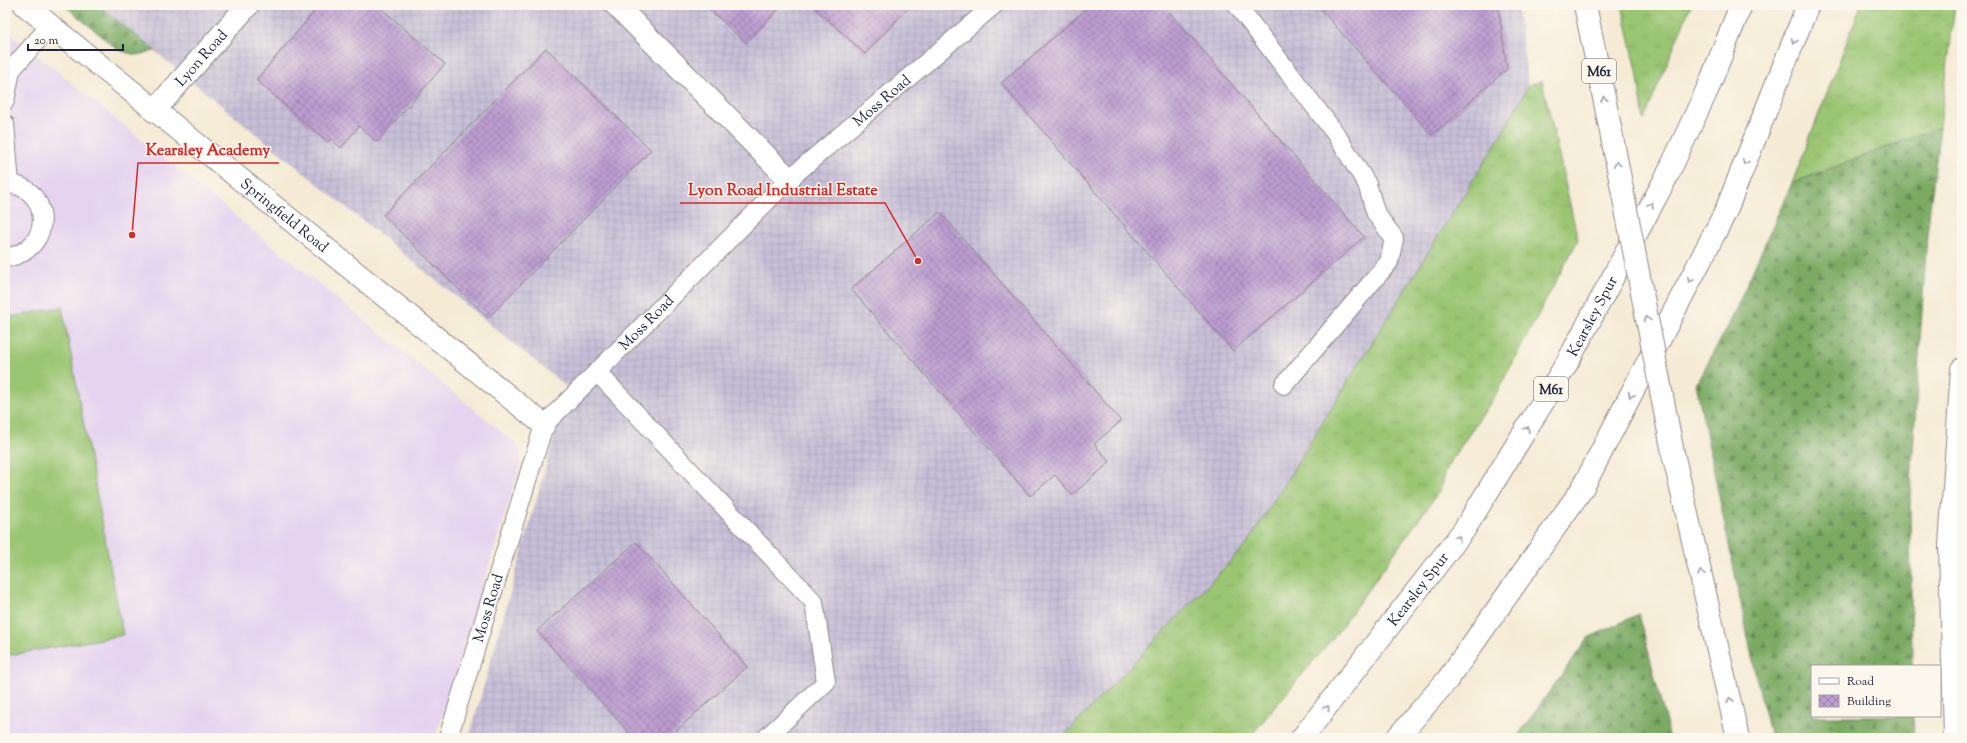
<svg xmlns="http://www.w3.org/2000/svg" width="1967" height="743" font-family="'Sorts Mill Goudy',serif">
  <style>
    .built { fill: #e5d3f0 }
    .industrial { fill: url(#industrial-grid) }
    .grass { fill: url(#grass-tufts); stroke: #5e7456 }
    .forest { fill: url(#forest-firs); stroke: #4e6650 }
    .garden { fill: #9ac572; stroke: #5e7456 }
    .building { fill: url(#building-cross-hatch) }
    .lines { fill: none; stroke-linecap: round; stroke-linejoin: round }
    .lane-casing { stroke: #8c8688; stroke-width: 20 }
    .street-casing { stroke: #8c8688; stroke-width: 24 }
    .highway-casing { stroke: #8c8688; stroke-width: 24 }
    .lane { stroke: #fff; stroke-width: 18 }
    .street { stroke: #fff; stroke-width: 22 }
    .highway { stroke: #fff; stroke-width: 22 }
    .highway-bridge-casing { stroke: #8c8688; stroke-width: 24; stroke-linecap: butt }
    .highway-bridge { stroke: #fff; stroke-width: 22 }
    .oneway { stroke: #9c9ca7 }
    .labels { text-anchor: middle; stroke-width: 3; stroke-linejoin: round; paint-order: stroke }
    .shield { fill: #fbf7ec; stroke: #636270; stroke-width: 1 }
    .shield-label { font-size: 14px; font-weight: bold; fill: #22223b }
    .street-label { font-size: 15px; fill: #22223b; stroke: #fbf7ec }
    .leader { fill: none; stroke: #d62828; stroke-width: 1.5 }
    .callout-dot { fill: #d62828; stroke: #fbf7ec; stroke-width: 1.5 }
    .callout-label { font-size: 16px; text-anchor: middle; font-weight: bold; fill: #d62828; stroke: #fbf7ec; stroke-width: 3; stroke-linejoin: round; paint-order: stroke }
  </style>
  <defs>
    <pattern id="industrial-grid" width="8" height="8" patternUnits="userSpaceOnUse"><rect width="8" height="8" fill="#c7c0d8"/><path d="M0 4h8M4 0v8" fill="none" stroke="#aba5ba"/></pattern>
    <pattern id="grass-tufts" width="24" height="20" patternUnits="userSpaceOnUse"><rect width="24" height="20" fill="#9ac572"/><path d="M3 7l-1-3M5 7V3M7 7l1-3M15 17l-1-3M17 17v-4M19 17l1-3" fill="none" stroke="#84a964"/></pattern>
    <pattern id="forest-firs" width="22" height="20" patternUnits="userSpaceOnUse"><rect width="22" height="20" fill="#7baa64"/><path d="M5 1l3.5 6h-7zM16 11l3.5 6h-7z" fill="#648a54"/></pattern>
    <pattern id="building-cross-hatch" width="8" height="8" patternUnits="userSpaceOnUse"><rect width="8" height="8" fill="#bc9dd0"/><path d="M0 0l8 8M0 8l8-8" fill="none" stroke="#9880aa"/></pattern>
  </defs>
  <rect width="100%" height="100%" fill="#fbf7ec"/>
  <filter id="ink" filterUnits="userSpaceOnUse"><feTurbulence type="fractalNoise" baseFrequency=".025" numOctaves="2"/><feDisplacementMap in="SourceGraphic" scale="8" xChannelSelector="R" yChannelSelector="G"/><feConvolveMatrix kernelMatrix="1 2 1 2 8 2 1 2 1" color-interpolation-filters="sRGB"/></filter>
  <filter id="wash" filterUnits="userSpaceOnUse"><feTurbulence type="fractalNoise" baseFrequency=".012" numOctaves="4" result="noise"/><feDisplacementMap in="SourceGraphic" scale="16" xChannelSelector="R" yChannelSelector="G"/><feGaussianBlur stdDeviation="0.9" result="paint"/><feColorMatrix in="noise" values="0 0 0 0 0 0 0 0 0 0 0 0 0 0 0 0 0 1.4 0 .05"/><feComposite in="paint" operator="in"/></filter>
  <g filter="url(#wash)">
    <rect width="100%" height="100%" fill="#f5ebd5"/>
    <!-- built -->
    <path class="built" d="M5,29L513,441L520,450L521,463L435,738H5Z"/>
    <!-- industrial -->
    <path class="industrial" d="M98,5H1517L1528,86L1501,135L1247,544L1062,738H469L568,388Z"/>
    <!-- grass -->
    <path class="grass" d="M1622,5H1691L1644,120L1637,71Z
      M1861,5H1955L1940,127L1792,183Z
      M1542,80L1578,240L1495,396L1445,470L1440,490L1336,634L1249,738H1062L1247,544L1501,135L1528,86Z"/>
    <!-- forest -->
    <path class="forest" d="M64,5H98L155,51L136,55L118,50Z
      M1940,127L1927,234L1910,498L1912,666H1812V716H1913L1914,738H1771L1756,677L1696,384L1729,324L1792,183Z
      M1639,614L1670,738H1516L1588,638Z"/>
    <!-- garden -->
    <path class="garden" d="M62,307L123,635L5,656V318Z"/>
    <g id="blocks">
      <!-- building -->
      <path class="building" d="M320,5H377L445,64L377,142L359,126L341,148L331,139L328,142L256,80Z
        M705,5H782L746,43Z
        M812,5H911L865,54Z
        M1091,5H1163L1364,237L1233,351L1001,83Z
        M1317,5H1498L1507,69L1432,135Z
        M546,48L651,150L488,318L383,215Z
        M940,212L1121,421L1094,444L1110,462L1072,495L1055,475L1030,496L851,289Z
        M636,542L747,667L668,738H634L537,631Z"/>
    </g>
  </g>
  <g filter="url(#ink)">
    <use href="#blocks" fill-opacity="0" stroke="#8c8688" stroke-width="1"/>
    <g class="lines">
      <!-- lane casing -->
      <g class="lane-casing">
        <g id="lane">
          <path d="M1237,5L1335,133L1367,184L1376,214L1394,238L1389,262L1284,385"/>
          <path d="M5,101L11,70L50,26"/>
          <path d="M5,124L10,184"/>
          <path d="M5,184C50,183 58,250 5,258"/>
          <path d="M597,372L814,602L826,682L766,738"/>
          <path id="s1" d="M448,738L544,425L789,179L994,5"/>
        </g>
      </g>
      <!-- street casing -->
      <g class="street-casing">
        <g id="street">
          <path id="s2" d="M25,5L544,425"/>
          <path d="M616,5L789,179"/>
          <path id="s3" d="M154,111L248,5"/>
        </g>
      </g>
      <!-- highway casing -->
      <g class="highway-casing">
        <g id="highway">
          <path d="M1585,5L1612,137"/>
          <path d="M1673,453L1738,738"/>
          <path id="s4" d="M1302,738L1464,530L1567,363L1667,176L1708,88L1741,5"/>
          <path d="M1397,738L1448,679L1582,489L1725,213L1808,5"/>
          <path d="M1955,738L1950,546L1962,369"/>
        </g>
      </g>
      <!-- lane -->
      <use href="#lane" class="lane"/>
      <!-- street -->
      <use href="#street" class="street"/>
      <!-- highway -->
      <use href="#highway" class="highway"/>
      <!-- highway-bridge casing -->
      <g class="highway-bridge-casing">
        <path id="highway-bridge" d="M1612,137L1673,453"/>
      </g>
      <!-- highway-bridge -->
      <use href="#highway-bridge" class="highway-bridge"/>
    </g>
    <!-- one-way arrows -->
    <defs><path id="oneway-chevron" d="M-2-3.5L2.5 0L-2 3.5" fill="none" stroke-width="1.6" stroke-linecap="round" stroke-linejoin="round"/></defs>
    <g class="oneway">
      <use href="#oneway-chevron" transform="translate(1794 41) rotate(112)"/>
      <use href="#oneway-chevron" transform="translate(1604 99) rotate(-101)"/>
      <use href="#oneway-chevron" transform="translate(1745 162) rotate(112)"/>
      <use href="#oneway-chevron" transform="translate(1617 164) rotate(-101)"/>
      <use href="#oneway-chevron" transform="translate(1651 205) rotate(-62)"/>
      <use href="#oneway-chevron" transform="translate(1690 280) rotate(117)"/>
      <use href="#oneway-chevron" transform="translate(1647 319) rotate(-101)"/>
      <use href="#oneway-chevron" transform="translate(1631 395) rotate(117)"/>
      <use href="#oneway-chevron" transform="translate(1527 429) rotate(-58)"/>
      <use href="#oneway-chevron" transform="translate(1458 538) rotate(-52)"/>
      <use href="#oneway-chevron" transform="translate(1701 573) rotate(-103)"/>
      <use href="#oneway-chevron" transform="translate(1730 700) rotate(-103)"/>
      <use href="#oneway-chevron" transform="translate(1327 708) rotate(-52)"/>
    </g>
  </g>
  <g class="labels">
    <!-- shield labels -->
    <g class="shield">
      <rect x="1582" y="59" width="34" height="24" rx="3"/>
      <rect x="1534" y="377" width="34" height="24" rx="3"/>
    </g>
    <g class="shield-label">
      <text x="1599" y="76">M61</text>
      <text x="1551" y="394">M61</text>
    </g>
    <!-- street labels -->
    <g class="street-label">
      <text dy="5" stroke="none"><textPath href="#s3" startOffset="71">Lyon Road</textPath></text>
      <text dy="5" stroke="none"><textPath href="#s1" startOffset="796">Moss Road</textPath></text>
      <text dy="5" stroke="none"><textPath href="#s2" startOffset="334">Springfield Road</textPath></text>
      <text dy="5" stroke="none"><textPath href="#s4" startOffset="513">Kearsley Spur</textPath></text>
      <text dy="5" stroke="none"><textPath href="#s1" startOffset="472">Moss Road</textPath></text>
      <text dy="5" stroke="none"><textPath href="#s4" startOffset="189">Kearsley Spur</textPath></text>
      <text dy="5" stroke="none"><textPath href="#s1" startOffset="136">Moss Road</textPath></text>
    </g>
  </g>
  <!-- callouts -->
  <path class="leader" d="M132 235L138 163H279M918 261L885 203H680"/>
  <g class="callout-dot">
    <circle cx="132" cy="235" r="4"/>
    <circle cx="918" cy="261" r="4"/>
  </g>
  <g class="callout-label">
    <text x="208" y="155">Kearsley Academy</text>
    <text x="783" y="195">Lyon Road Industrial Estate</text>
  </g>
  <!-- margin -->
  <rect width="1967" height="743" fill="none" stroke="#fbf7ec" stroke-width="20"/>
  <!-- legend -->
  <rect x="1811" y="665" width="130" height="52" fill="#fbf7ec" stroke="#a4a2a5"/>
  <rect x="1819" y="678" width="20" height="6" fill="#ffffff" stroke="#a4a2a5"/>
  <text x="1847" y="685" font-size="12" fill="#22223b">Road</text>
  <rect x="1819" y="695" width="20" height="12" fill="url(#building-cross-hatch)" stroke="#a4a2a5"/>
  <text x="1847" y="705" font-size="12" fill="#22223b">Building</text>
  <!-- scale -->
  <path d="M28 44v6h95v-6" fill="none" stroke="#22223b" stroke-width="2"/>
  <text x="34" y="44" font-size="12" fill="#22223b" stroke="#fbf7ec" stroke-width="3" paint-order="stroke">20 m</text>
</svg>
